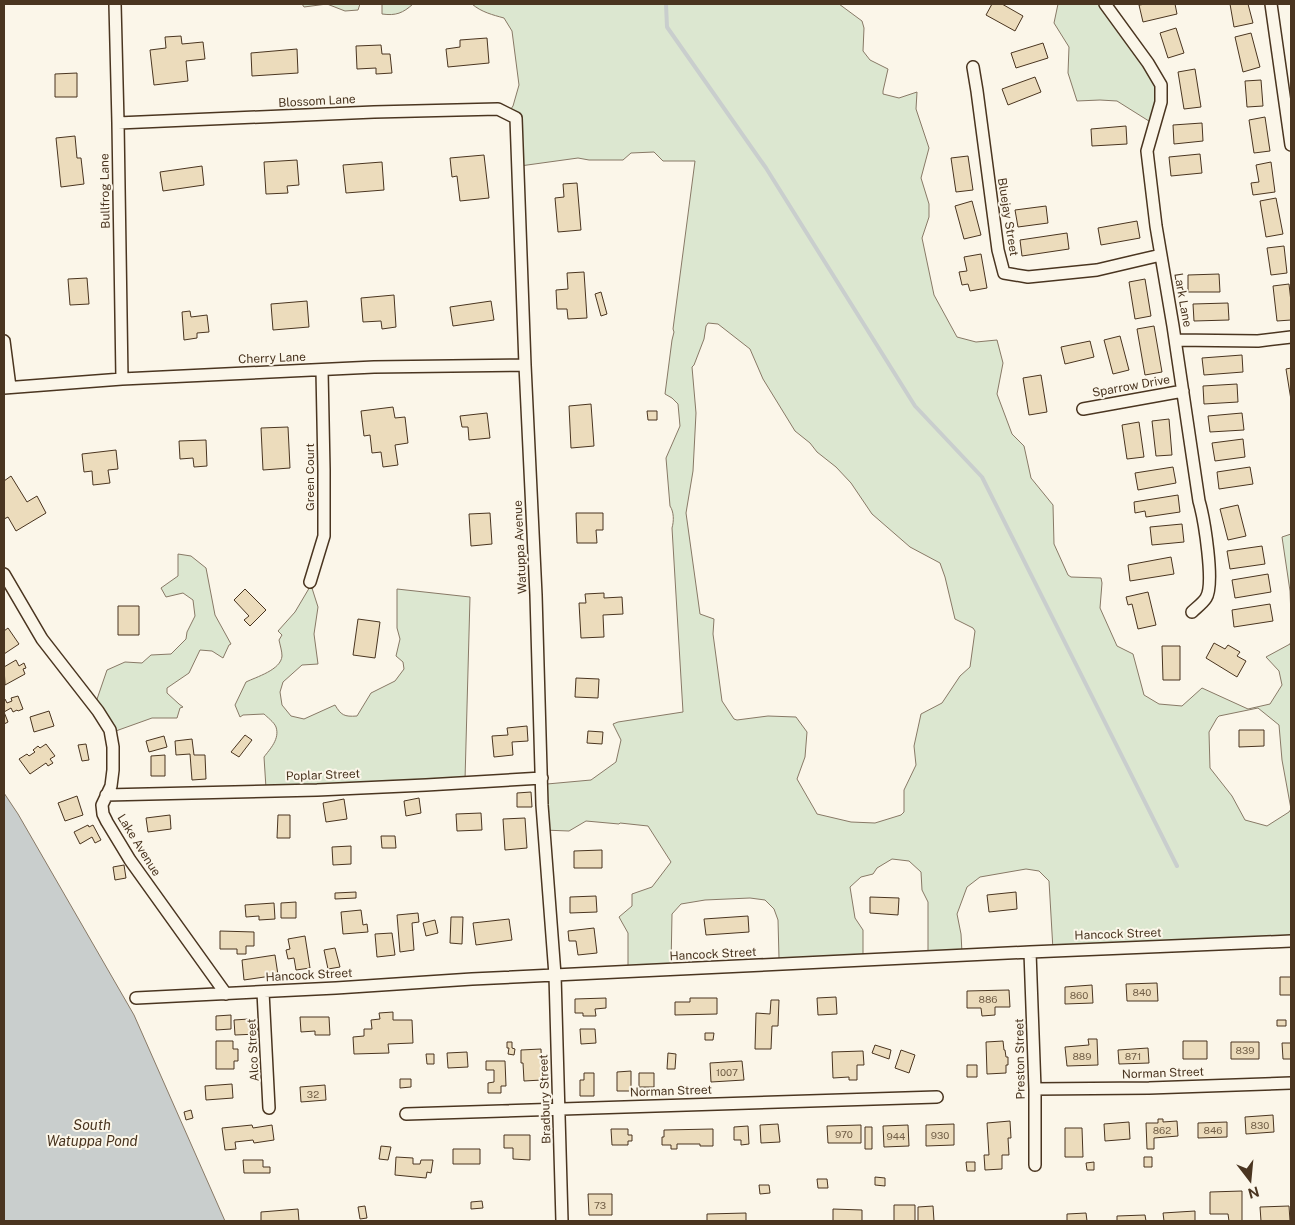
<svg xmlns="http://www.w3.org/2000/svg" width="1295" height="1225" font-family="'Public Sans',sans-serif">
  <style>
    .green { fill: #dce7d0; stroke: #887966; fill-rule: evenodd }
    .water { fill: #c9cecd; stroke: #887966 }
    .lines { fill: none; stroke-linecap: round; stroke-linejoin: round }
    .stream { stroke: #c9cecd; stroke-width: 4 }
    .building { fill: #ecdcbc; stroke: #4a3520 }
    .minor-casing { stroke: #4a3520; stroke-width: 14 }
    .minor { stroke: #fbf6e9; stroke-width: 11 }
    .labels { text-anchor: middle; stroke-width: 4; stroke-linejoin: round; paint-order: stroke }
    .number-label { font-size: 10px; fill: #725f47 }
    .street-label { font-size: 12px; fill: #4a3520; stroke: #fbf6e9 }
    .water-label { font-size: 14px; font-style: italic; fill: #4a3520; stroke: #fbf6e9 }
  </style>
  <rect width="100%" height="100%" fill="#fbf6e9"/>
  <!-- green -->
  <path class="green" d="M302,4H360L358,10L345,11L327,4L304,7Z
    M382,4H413C403,13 396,16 382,14Z
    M472,4H839L862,21L864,28L863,51L870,60L888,69L883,91V94L899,98L917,92L916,109L929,148L921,178L929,204V217L922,238L934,295L957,337L976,342L997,340L1003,363L997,394L1012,434L1024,446L1031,478L1053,505L1054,544L1068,575L1071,577L1101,578L1102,583L1100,608L1117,646L1133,654L1144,695L1159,704L1182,706L1202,688L1248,709L1270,704L1282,685L1279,671L1266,657L1290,644L1291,641V939L1053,950L1049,881L1039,871L1026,869L980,877L967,887L957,914L961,934L962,953L928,954V902L922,890L921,872L909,861L892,859L877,868L873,874L861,877L850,887L855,918L863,930V957L782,961L779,958L778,920L774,909L765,900L750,898L705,900L681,904L672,914L671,967L628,968V933L619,917L632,906V894L652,887L671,862L648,826L620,823L619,824L586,821L569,831L543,830L541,786L547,784L591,780L616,762L621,740L613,724L618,722L683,712L672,528C674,521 674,512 670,506L666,458L680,426L678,404L672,398L665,394L672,340L674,332L673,329L695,161H663L654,152L631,153L623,160H589L578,158L520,166L516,119L508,113L513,106L519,85L512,31L504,18C493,15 481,12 472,4ZM708,323L718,324L750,349L763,379L795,431L810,443L817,452L836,467L851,483L872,514L910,547L940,563L945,577L955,619L973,628L975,631L970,667L960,676L942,703L921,714L914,746L916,765L904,790V812L901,815L875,823L851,822L817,814L816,812L797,779L805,757L807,732L796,717L768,716L737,720L734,719L722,701L713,634L714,619L700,614L686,513L693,471L696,413L692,367L694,365L704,339L706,326ZM1258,708L1279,725L1282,760L1291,809L1289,812L1267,826L1245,820L1232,796L1210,768L1209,732L1217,718L1219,716Z
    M1058,4H1100L1155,79L1159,107L1152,123L1117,101L1100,100L1077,101L1068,73L1069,47L1054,23Z
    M1291,534V617L1290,591L1282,537Z
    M178,554L191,556L206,568L215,615L231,644L229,645L223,658L212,651L200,650L189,673L167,688V693L179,704L183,707L180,708L177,718H152L113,732L95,705L107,670L125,662L142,663L151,655L171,654L186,639L187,632L195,616L193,600L183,593L166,597L161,588L178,576Z
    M311,585L318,607L314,634L318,664L302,665L283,682L280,692L282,705L291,716L304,719L335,705C341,715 344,717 357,716L371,693L395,681L404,669L403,662L396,656L400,639L397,628V589L470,597L465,780L266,788L264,757C270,749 280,739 276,727C274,722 267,717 264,714L243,715L240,717L235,705L246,682C256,677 281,670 282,656C282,651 280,645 279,640L282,635L278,631L295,612Z"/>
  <!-- water -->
  <path class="water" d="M4,793L18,814L134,1015L225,1221H4Z"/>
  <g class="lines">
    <!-- stream -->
    <path class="stream" d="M666,4L667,27L766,168L915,406L982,477L1177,866"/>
  </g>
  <!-- building -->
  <path class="building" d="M992,4H1002L1023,16L1015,31L986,15Z
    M1146,4H1175L1177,14L1143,22L1139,5Z
    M1230,4H1248L1253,23L1234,27Z
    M1176,28L1184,53L1168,58L1160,33Z
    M1251,33L1260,67L1243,72L1235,37Z
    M181,36L182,44L203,42L205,59L186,61L188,81L154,85L150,50L166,48L165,37Z
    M487,38L489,63L448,67L446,49L460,47V40Z
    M1043,43L1048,58L1016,68L1011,53Z
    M381,45L382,54H390L392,73L376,74V68L357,69L356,46Z
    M297,49L298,73L252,76L251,53Z
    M1195,69L1201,107L1184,109L1178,72Z
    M77,73V97H55V74Z
    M1035,77L1041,92L1008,105L1002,89Z
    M1261,80L1263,106L1247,107L1245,81Z
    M1265,117L1270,151L1254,153L1249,120Z
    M1202,123L1203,141L1174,144L1173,125Z
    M1126,126L1127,144L1092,146L1091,129Z
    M75,136L77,158H81L84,184L61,187L56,138Z
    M1200,154L1202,173L1171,176L1169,157Z
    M484,155L489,198L460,201L457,176L452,177L450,158Z
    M968,156L973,190L956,192L951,158Z
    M297,160L299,185L287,186L288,193L266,194L264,162Z
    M382,162L384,190L346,193L343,165Z
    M1271,162L1275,192L1253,195L1251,183L1259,182L1256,165Z
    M202,166L204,185L163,191L160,172Z
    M577,183L581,230L558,232L555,198L564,197L563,184Z
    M1276,198L1283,234L1266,237L1260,201Z
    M972,201L981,235L964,239L955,206Z
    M1046,206L1048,223L1018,227L1015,210Z
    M1137,221L1140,238L1101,245L1098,228Z
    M1067,233L1069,249L1022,256L1020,240Z
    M1284,246L1287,273L1271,275L1267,248Z
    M981,254L987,288L970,291L968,284L962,285L959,272L967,271L964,257Z
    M584,272L587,318L568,319L567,309H557L556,290L568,289L567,273Z
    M1219,274L1220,292H1188V275Z
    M87,278L89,304L70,305L68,279Z
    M1145,279L1151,316L1135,319L1129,282Z
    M1289,284L1291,302V320L1277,321L1273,286Z
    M601,292L607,314L601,316L595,294Z
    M394,295L396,327L382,329L381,321L363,322L361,298Z
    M307,301L309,327L273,330L271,304Z
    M491,301L494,320L453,326L450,307Z
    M1228,303L1229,320L1194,321L1193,304Z
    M190,311L191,317L207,315L209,332L197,333V338L184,340L182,312Z
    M1154,326L1162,372L1145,375L1137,329Z
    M1120,336L1129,370L1113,374L1104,340Z
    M1090,341L1094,357L1065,364L1061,347Z
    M1242,355L1243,372L1204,375L1202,358Z
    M1291,368V400L1286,369Z
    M1041,375L1047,412L1029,415L1023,378Z
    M1237,384L1238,402L1204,404L1203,386Z
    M591,404L594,446L571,448L569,406Z
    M393,407L395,418L405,417L408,443L395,445L398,465L383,467L381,452L372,453L370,435L364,436L361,411Z
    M647,411H657V420H648Z
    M487,413L490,438L469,440L468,427H462L460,416Z
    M1242,413L1244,430L1210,432L1208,416Z
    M1169,419L1172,455L1156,456L1152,421Z
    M1139,422L1144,457L1127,459L1122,425Z
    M288,427L290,468L263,470L261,428Z
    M1243,439L1245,457L1215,461L1212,443Z
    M206,440L207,466L194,467L193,458L180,459L179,441Z
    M116,450L118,469L108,470L110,483L93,485L92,471L84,472L82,454Z
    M1173,467L1176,483L1138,490L1135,473Z
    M1250,467L1253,484L1219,489L1217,472Z
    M11,476L27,502L37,496L46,513L16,531L8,517L4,519V481Z
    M1178,495L1180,512L1146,517L1145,511L1135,513L1134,502Z
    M1238,505L1246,536L1228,540L1220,509Z
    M490,513L492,544L471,546L469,514Z
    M576,513H603V530H596L597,543H577Z
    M1182,524L1184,542L1152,545L1150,527Z
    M1262,546L1265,564L1230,569L1227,551Z
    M1171,557L1174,574L1130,581L1128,565Z
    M1268,574L1271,592L1235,598L1232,580Z
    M245,589L266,610L250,626L244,620L249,616L234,600Z
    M1148,592L1156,625L1138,629L1132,604L1128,605L1126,597Z
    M604,593V598L622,597L623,614L603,615L604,637L581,638L579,603H586L585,594Z
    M1270,604L1273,621L1234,627L1232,610Z
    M118,606H139V635H118Z
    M358,619L380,622L375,658L353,655Z
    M8,628L19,644L4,654V631Z
    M1214,643L1225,649L1228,645L1240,652L1237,656L1246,661L1237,677L1206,658Z
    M1162,646H1180V680H1163Z
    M16,660L19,666L24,663L26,668L23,669L25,674L5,685L4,667Z
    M576,678L599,679L598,698L575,697Z
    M18,696L23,709L18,711L17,710L13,712L11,708L4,712V700L5,699L7,703L12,701L11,698Z
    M49,711L54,726L34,732L30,717Z
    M4,712L8,722L4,724Z
    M527,726L528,741L512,742L513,755L494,757L492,736L508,735L507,728Z
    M1239,730H1264V746L1239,747Z
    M588,731L603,732L602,744L587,743Z
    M245,735L252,740L239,757L231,752Z
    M164,736L167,747L149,752L146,741Z
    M192,739L194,755H205L206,779L192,780L190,754L176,755L175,741Z
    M46,744L55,756L50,759L53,763L48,766L46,763L30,774L19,759L27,754L29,756L35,752L33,750L38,746L40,748Z
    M86,744L89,760L82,761L78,745Z
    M165,755V776H151V756Z
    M531,792L532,807H517V793Z
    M77,796L83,815L65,821L58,803Z
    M419,798L421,813L406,816L404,801Z
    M344,799L347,819L326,822L323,803Z
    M481,813L482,830L457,831L456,814Z
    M170,815L171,829L148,832L146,818Z
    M278,815H290V838H277Z
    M525,818L527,848L505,850L503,819Z
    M88,825L89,827L93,825L101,840L95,843L92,837L80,844L74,832Z
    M381,836H395L396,848H382Z
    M351,846V864L333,865L332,847Z
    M602,850V868H574V851Z
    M124,865L126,878L115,880L113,867Z
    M356,892V898L335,899V893Z
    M1016,892L1017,909L989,912L987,895Z
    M596,896L597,912L570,913V897Z
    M870,897L899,898L898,915L870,913Z
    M296,902V918H281V903Z
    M274,903L275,919L259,920V916L246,917L245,905Z
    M361,910L363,925L367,924L368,932L343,934L341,912Z
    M418,913L419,922L412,923L414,950L400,952L397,915Z
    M748,916L749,932L706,935L704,919Z
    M451,917H463L462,944L450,943Z
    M509,919L512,940L476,945L473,923Z
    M435,920L438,933L426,936L423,923Z
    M594,928L597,953L578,955L576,941H569L568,931Z
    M220,931L254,932V946H246V954H237V949H220Z
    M392,933L395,955L377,957L375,934Z
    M305,936L310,968L296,970L294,958L288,959L286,950L290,949L288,939Z
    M335,948L340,967L328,969L324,950Z
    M275,955L278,975L244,980L242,960Z
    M1280,977H1291V995H1280Z
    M1157,983L1158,1001H1127L1126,984Z
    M1092,985L1093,1003L1065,1004V987Z
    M1009,990L1010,1007H995V1015L982,1016L981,1008H967V991Z
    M836,997L837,1014L818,1015L817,998Z
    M606,998V1008L595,1009L596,1016H583V1013H575V999Z
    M690,998H717V1014L675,1015V1002H690Z
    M771,1000H779L778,1026H772L771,1049H755L756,1013L770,1014Z
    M393,1012V1020H412L413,1043L388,1044L389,1053L354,1054L353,1037L364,1036V1029H372L371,1020L380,1019L379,1013Z
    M231,1015V1029L216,1030V1016Z
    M300,1017H329L330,1035H315V1031L301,1032Z
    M249,1019V1024H257L258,1034L235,1035L234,1020Z
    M1277,1020H1286V1026H1277Z
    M580,1029H595L596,1043L581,1044Z
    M705,1033H714L713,1040H705Z
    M1088,1039H1097L1098,1065L1067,1066L1065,1047L1089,1045Z
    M216,1041H233V1049H238V1061H234V1069H216Z
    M1003,1041L1004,1050H1005L1006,1057H1008V1065H1006V1073L987,1074L986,1042Z
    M1183,1041H1207V1059H1183Z
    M507,1042H512V1048L515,1049L514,1055L508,1054L509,1048H507Z
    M1231,1042H1259V1059H1231Z
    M1282,1043H1291V1059H1283Z
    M875,1045L891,1050L889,1059L872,1053Z
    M1148,1048L1149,1063L1119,1064L1118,1050Z
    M541,1049L542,1080L524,1081L523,1063H521V1050Z
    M901,1050L915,1055L909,1073L895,1068Z
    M863,1051L864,1065H857V1080H849V1077L833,1078L832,1052Z
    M467,1052L468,1067L448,1068L447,1053Z
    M668,1053L676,1054L675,1069H667Z
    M426,1054H434V1064H427Z
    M486,1061H505L506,1086H501V1093H488V1083L494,1082V1070H486Z
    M742,1061L744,1080L711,1082L710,1063Z
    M967,1065H977V1077H967Z
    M631,1071V1091H617V1072Z
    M584,1073H594V1096H580V1080H584Z
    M639,1073H654V1087H639Z
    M400,1079H411V1087L400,1088Z
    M232,1084L233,1098L206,1100L205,1086Z
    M325,1085L326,1100L301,1102L300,1087Z
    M191,1110L193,1118L186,1120L184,1112Z
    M1273,1115L1274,1132L1246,1134L1245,1117Z
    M1158,1119H1163V1122L1177,1121L1178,1136L1154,1138V1149H1147L1146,1123H1158Z
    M1010,1121L1011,1138H1008L1009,1155H1002V1169L985,1170L984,1155H989L987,1123Z
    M1129,1122L1130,1139L1105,1141L1104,1124Z
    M1227,1122V1137L1198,1138V1123Z
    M778,1124L780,1142L761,1143L760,1125Z
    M954,1124V1145L926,1146V1125Z
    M252,1125L253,1128L272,1125L274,1140L254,1143L253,1140L235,1142L236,1149L225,1150L222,1128Z
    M861,1125V1143H828L827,1126Z
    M908,1125L909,1146L884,1147L883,1126Z
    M748,1126L749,1144L741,1145V1140H734V1127Z
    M865,1127H872V1149H865Z
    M1065,1128H1082L1083,1157H1065Z
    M611,1129H628V1135H632V1141H628V1145H612Z
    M713,1129V1146H700V1144H677V1149H671V1145H662V1137H664V1130Z
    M504,1135H530V1160L513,1159V1148H504Z
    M381,1146L391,1147L388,1160L379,1159Z
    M453,1149H480V1164H453Z
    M396,1157L413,1158V1164H420L421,1160H433L431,1173L427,1172L426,1178L395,1175Z
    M1144,1157H1152V1167H1144Z
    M243,1160H263V1167H270V1173H244Z
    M966,1162H975V1171H967Z
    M1094,1162V1170H1087L1086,1163Z
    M875,1177L885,1178V1186L875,1185Z
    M817,1179H827L828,1188H818Z
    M759,1185H769L770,1193L760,1194Z
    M1242,1191V1221H1229L1228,1214H1210V1192Z
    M588,1194H612V1215H589Z
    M482,1201L483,1208L471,1209V1202Z
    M894,1205H915V1221H894Z
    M365,1206L367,1218L360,1219L358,1207Z
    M933,1206L934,1221H918V1207Z
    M1289,1206L1290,1221H1261L1260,1207Z
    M298,1209L299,1221H261V1212Z
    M833,1209L862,1210V1221H833Z
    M1195,1211V1221H1164L1163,1213Z
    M746,1213V1221H707V1214Z
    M1086,1213L1087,1221H1067V1214Z
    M1145,1215L1146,1221H1117V1216Z"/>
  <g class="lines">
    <!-- minor casing -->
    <g class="minor-casing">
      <path id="minor" d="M115,4L118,123L122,379
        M1105,4L1148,63L1161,85V102L1147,151L1156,226L1173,326L1199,501C1204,518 1215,584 1206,598C1203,603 1196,608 1192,612
        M1271,4L1291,145
        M973,67L977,91L998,250L1004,273L1028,277L1097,270L1161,255
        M118,123L374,112L498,109L516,118L525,365L536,595L542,805L555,975L562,1221
        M1175,340L1258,341L1291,337
        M4,341L10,387
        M4,388L122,379L374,367L525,365
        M1083,409L1183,391
        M4,574L42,639L98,711L110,730L113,747V770L111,786L102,805L103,814L107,822L130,860L226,994
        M310,582L324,536V470L322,370
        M106,795L317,790L426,785L542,778
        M1030,952L1035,1089V1165
        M263,992L269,1108
        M136,998L336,988L472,979L1030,952L1291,941
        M1035,1089L1149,1088L1291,1083
        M406,1114L937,1097"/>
    </g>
    <!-- minor -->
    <use href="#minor" class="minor"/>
  </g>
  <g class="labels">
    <!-- number labels -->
    <g class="number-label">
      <text x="1142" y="996">840</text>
      <text x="1079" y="999">860</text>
      <text x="988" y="1003">886</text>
      <text x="1245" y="1054">839</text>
      <text x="1082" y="1060">889</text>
      <text x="1133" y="1060">871</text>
      <text x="727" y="1076">1007</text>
      <text x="313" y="1098">32</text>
      <text x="1260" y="1129">830</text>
      <text x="1162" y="1134">862</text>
      <text x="1213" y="1134">846</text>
      <text x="844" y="1138">970</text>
      <text x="940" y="1139">930</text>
      <text x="896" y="1140">944</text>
      <text x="600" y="1209">73</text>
    </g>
    <!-- street labels -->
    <g class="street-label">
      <text transform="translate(317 101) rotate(-3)" y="4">Blossom Lane</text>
      <text transform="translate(105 191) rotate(-91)" y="4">Bullfrog Lane</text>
      <text transform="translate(1008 217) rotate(81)" y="4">Bluejay Street</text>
      <text transform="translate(1183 300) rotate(80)" y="4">Lark Lane</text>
      <text transform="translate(272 358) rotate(-2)" y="4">Cherry Lane</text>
      <text transform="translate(1131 386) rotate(-10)" y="4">Sparrow Drive</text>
      <text transform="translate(310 477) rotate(-90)" y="4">Green Court</text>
      <text transform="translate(520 547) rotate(-93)" y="4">Watuppa Avenue</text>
      <text transform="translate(323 775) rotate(-2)" y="4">Poplar Street</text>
      <text transform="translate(139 845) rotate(58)" y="4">Lake Avenue</text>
      <text transform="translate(1118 934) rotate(-2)" y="4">Hancock Street</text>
      <text transform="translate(713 954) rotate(-3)" y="4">Hancock Street</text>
      <text transform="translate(309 975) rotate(-3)" y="4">Hancock Street</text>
      <text transform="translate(253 1050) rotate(-93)" y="4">Alco Street</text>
      <text transform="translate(1020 1059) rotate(-91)" y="4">Preston Street</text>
      <text transform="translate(1163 1073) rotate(-2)" y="4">Norman Street</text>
      <text transform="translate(671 1091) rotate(-2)" y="4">Norman Street</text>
      <text transform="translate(545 1099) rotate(-92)" y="4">Bradbury Street</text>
    </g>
    <!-- water labels -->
    <g class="water-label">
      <text x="92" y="1130">South<tspan x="92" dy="16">Watuppa Pond</tspan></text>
    </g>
  </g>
  <!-- border -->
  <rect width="1295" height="1225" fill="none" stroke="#4a3520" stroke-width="10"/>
  <!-- north arrow -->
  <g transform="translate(1250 1180) rotate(164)" stroke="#fbf6e9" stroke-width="4" paint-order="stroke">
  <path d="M0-4L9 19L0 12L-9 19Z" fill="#4a3520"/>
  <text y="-8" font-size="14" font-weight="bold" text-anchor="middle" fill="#4a3520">N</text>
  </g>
</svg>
